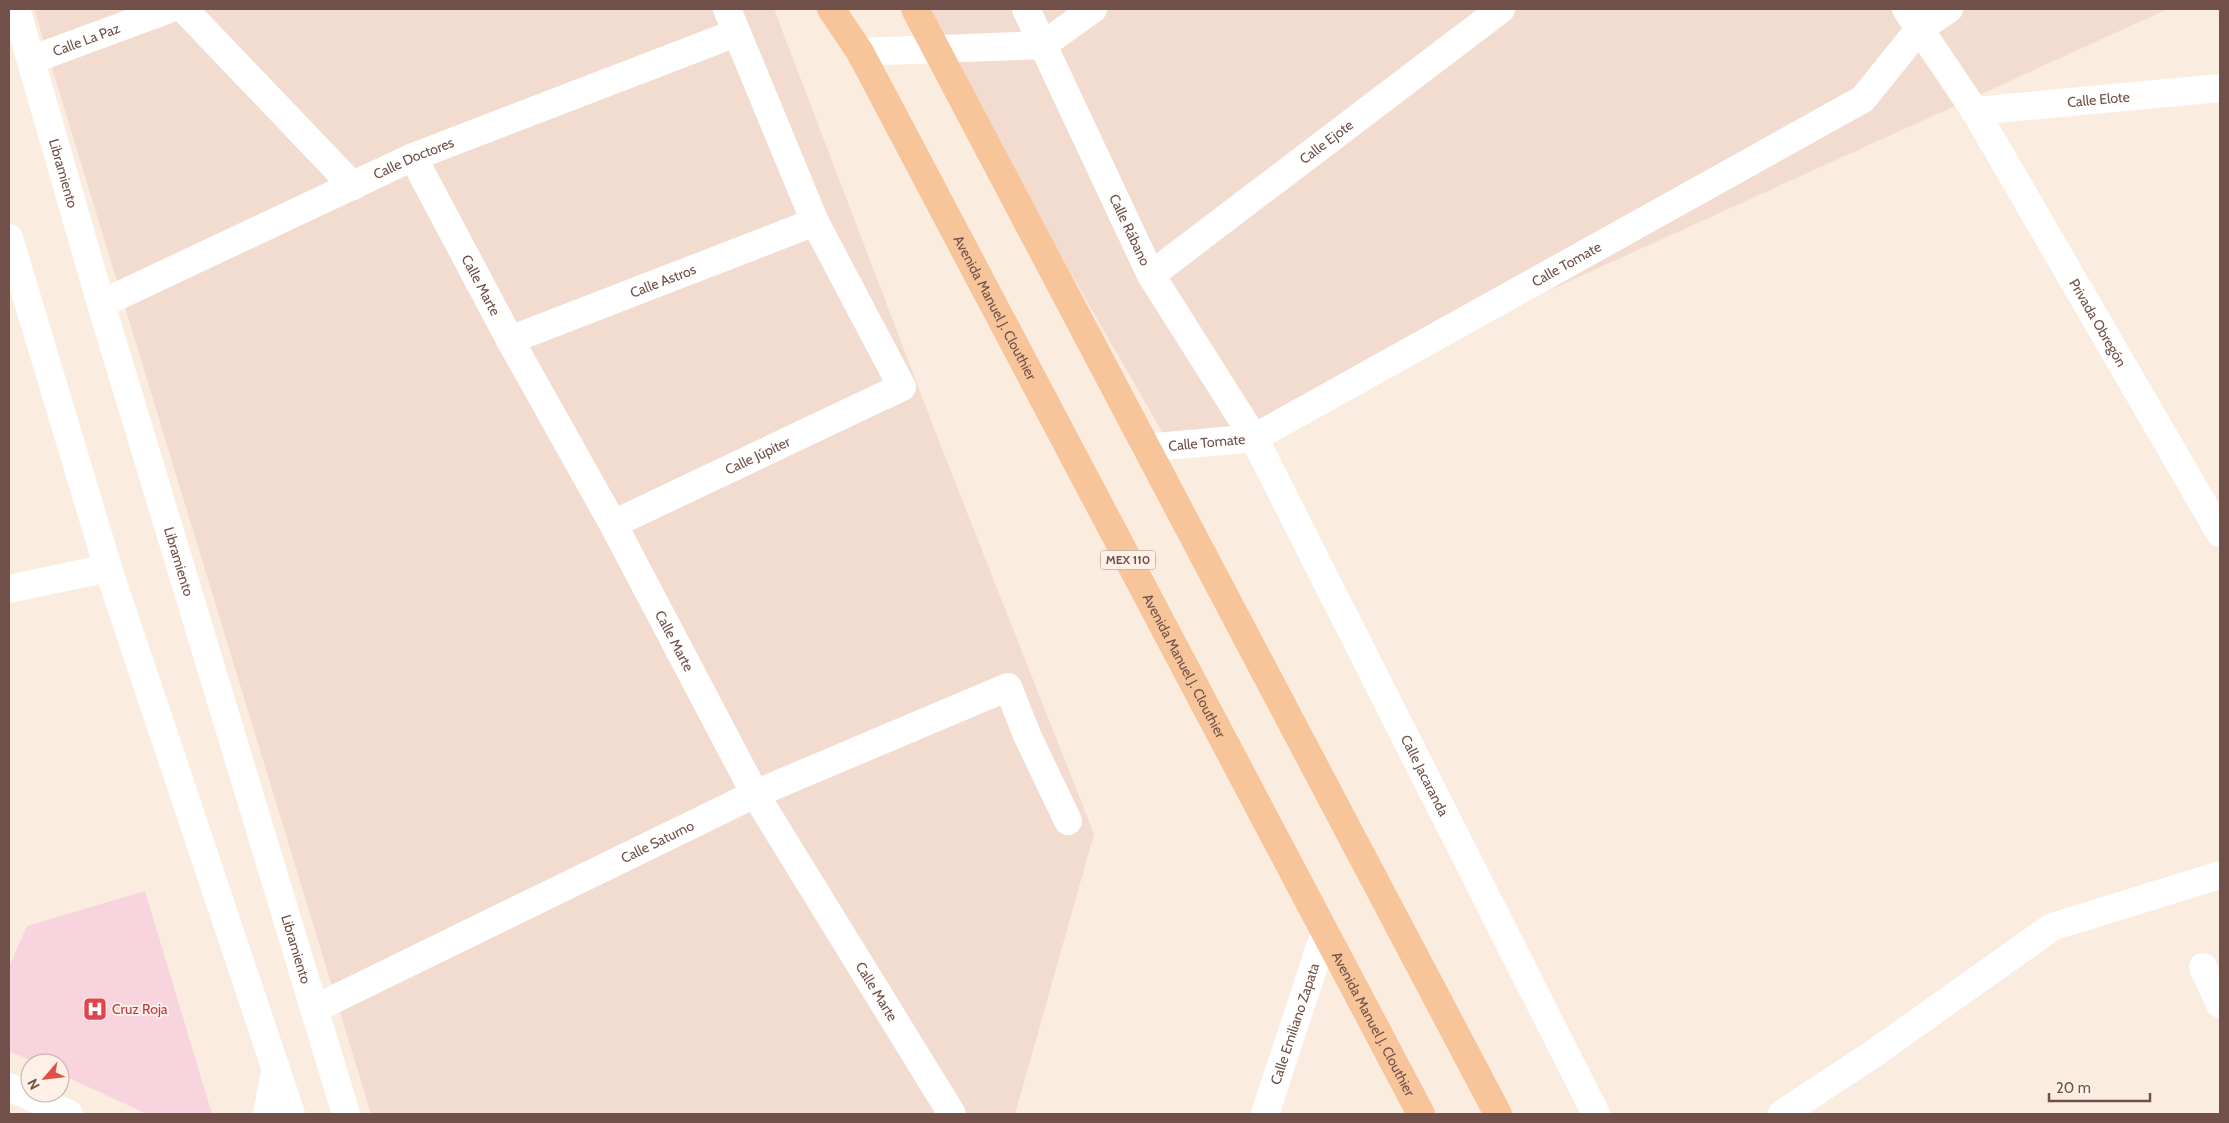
<svg xmlns="http://www.w3.org/2000/svg" width="2229" height="1123" font-family="Cabin,sans-serif">
  <style>
    .residential { fill: #f2dccf }
    .medical { fill: #f8d4df }
    .lines { fill: none; stroke-linecap: round; stroke-linejoin: round }
    .minor { stroke: #fff; stroke-width: 28 }
    .secondary { stroke: #fff; stroke-width: 28 }
    .primary { stroke: #f8c49a; stroke-width: 28 }
    .labels { text-anchor: middle; stroke-width: 4; stroke-linejoin: round; paint-order: stroke }
    .shield { fill: #fef0e6; stroke: #9b8078; stroke-width: 1 }
    .shield-label { font-size: 12px; font-weight: bold; fill: #705049 }
    .street-label { font-size: 14px; fill: #705049; stroke: #fef0e6 }
    .health-label { font-size: 14px; fill: #be3a42; stroke: #fef0e6; text-anchor: start }
  </style>
  <rect width="100%" height="100%" fill="#fbece0"/>
  <!-- residential -->
  <path class="residential" d="M34,9H774L942,449L1094,834L1015,1114H371Z
    M919,9H2168L1174,461L1165,437Z"/>
  <!-- medical -->
  <path class="medical" d="M145,891L212,1114H147L60,1074V1063H36L9,1051V967L27,926Z"/>
  <g class="lines">
    <!-- minor -->
    <g class="minor">
      <path d="M184,9L353,186"/>
      <path id="s1" d="M1026,9L1151,275L1254,438L1596,1114"/>
      <path id="s2" d="M1906,9L1975,111L2220,533"/>
      <path d="M860,52L1043,45L1093,9"/>
      <path id="s3" d="M31,60L169,9"/>
      <path id="s4" d="M1975,111L2220,88"/>
      <path id="s5" d="M413,157L510,340L613,524L755,794L952,1114"/>
      <path id="s6" d="M1151,275L1501,9"/>
      <path id="s7" d="M101,304L413,157L736,33"/>
      <path id="s8" d="M510,340L815,222"/>
      <path id="s9" d="M1146,448L1254,438L1863,99L1920,28L1949,9"/>
      <path id="s10" d="M613,524L902,387L815,222L727,9"/>
      <path d="M9,589L108,568"/>
      <path d="M2203,967L2220,1004"/>
      <path id="s11" d="M314,1009L755,794L1008,687L1027,735L1068,821"/>
      <path d="M9,1087L69,1114"/>
      <path d="M267,1114L276,1068"/>
      <path id="s12" d="M1265,1114L1325,932"/>
      <path d="M1782,1114L1876,1052L2052,927L2220,875"/>
    </g>
    <!-- secondary -->
    <g class="secondary">
      <path id="s13" d="M16,9L101,304L346,1114"/>
      <path d="M9,238L108,568L291,1114"/>
    </g>
    <!-- primary -->
    <g class="primary">
      <path id="s14" d="M831,9L860,52L1421,1114"/>
      <path d="M915,9L1498,1114"/>
    </g>
  </g>
  <!-- icons -->
  <defs>
    <g id="hospital-square" transform="scale(1.25)"><rect x="-9" y="-9" width="18" height="18" rx="4" fill="#e0444e" stroke="#fef0e6"/><path d="M-5-5h3v3.5h4V-5h3V5h-3V1.5h-4V5h-3Z" fill="#fff"/></g>
  </defs>
  <g fill-rule="evenodd">
    <use href="#hospital-square" x="95" y="1009"/>
  </g>
  <g class="labels">
    <!-- shield labels -->
    <rect class="shield" x="1100.5" y="550.5" width="55" height="19" rx="4"/>
    <g class="shield-label">
      <text x="1128" y="564">MEX 110</text>
    </g>
    <!-- street labels -->
    <g class="street-label">
      <text dy="5" stroke="none"><textPath href="#s3" startOffset="59">Calle La Paz</textPath></text>
      <text dy="5" stroke="none"><textPath href="#s4" startOffset="124">Calle Elote</textPath></text>
      <text dy="5" stroke="none"><textPath href="#s6" startOffset="220">Calle Ejote</textPath></text>
      <text dy="5" stroke="none"><textPath href="#s7" startOffset="345">Calle Doctores</textPath></text>
      <text dy="5" stroke="none"><textPath href="#s13" startOffset="171">Libramiento</textPath></text>
      <text dy="5" stroke="none"><textPath href="#s1" startOffset="244">Calle Rábano</textPath></text>
      <text dy="5" stroke="none"><textPath href="#s9" startOffset="466">Calle Tomate</textPath></text>
      <text dy="5" stroke="none"><textPath href="#s8" startOffset="164">Calle Astros</textPath></text>
      <text dy="5" stroke="none"><textPath href="#s5" startOffset="145">Calle Marte</textPath></text>
      <text dy="5" stroke="none"><textPath href="#s14" startOffset="341">Avenida Manuel J. Clouthier</textPath></text>
      <text dy="5" stroke="none"><textPath href="#s2" startOffset="368">Privada Obregón</textPath></text>
      <text dy="5" stroke="none"><textPath href="#s9" startOffset="61">Calle Tomate</textPath></text>
      <text dy="5" stroke="none"><textPath href="#s10" startOffset="160">Calle Júpiter</textPath></text>
      <text dy="5" stroke="none"><textPath href="#s13" startOffset="576">Libramiento</textPath></text>
      <text dy="5" stroke="none"><textPath href="#s5" startOffset="550">Calle Marte</textPath></text>
      <text dy="5" stroke="none"><textPath href="#s14" startOffset="746">Avenida Manuel J. Clouthier</textPath></text>
      <text dy="5" stroke="none"><textPath href="#s1" startOffset="865">Calle Jacaranda</textPath></text>
      <text dy="5" stroke="none"><textPath href="#s11" startOffset="382">Calle Saturno</textPath></text>
      <text dy="5" stroke="none"><textPath href="#s13" startOffset="981">Libramiento</textPath></text>
      <text dy="5" stroke="none"><textPath href="#s5" startOffset="955">Calle Marte</textPath></text>
      <text dy="5" stroke="none"><textPath href="#s12" startOffset="95">Calle Emiliano Zapata</textPath></text>
      <text dy="5" stroke="none"><textPath href="#s14" startOffset="1151">Avenida Manuel J. Clouthier</textPath></text>
    </g>
    <!-- health labels -->
    <g class="health-label">
      <text x="112" y="1014">Cruz Roja</text>
    </g>
  </g>
  <!-- border -->
  <rect width="2229" height="1123" fill="none" stroke="#705049" stroke-width="20"/>
  <!-- north arrow -->
  <g transform="translate(45 1078) rotate(242)"><circle r="24" fill="#fef0e6" stroke="#c5b0a7"/>
  <path d="M0-4L9 19L0 12L-9 19Z" fill="#e14f49"/>
  <text y="-8" font-size="14" font-weight="bold" text-anchor="middle" fill="#705049">N</text>
  </g>
  <!-- scale -->
  <path d="M2049 1093v8h101v-8" fill="none" stroke="#705049" stroke-width="2.5"/>
  <text x="2056" y="1093" font-size="15" fill="#705049" stroke="#fef0e6" stroke-width="4" paint-order="stroke">20 m</text>
</svg>
